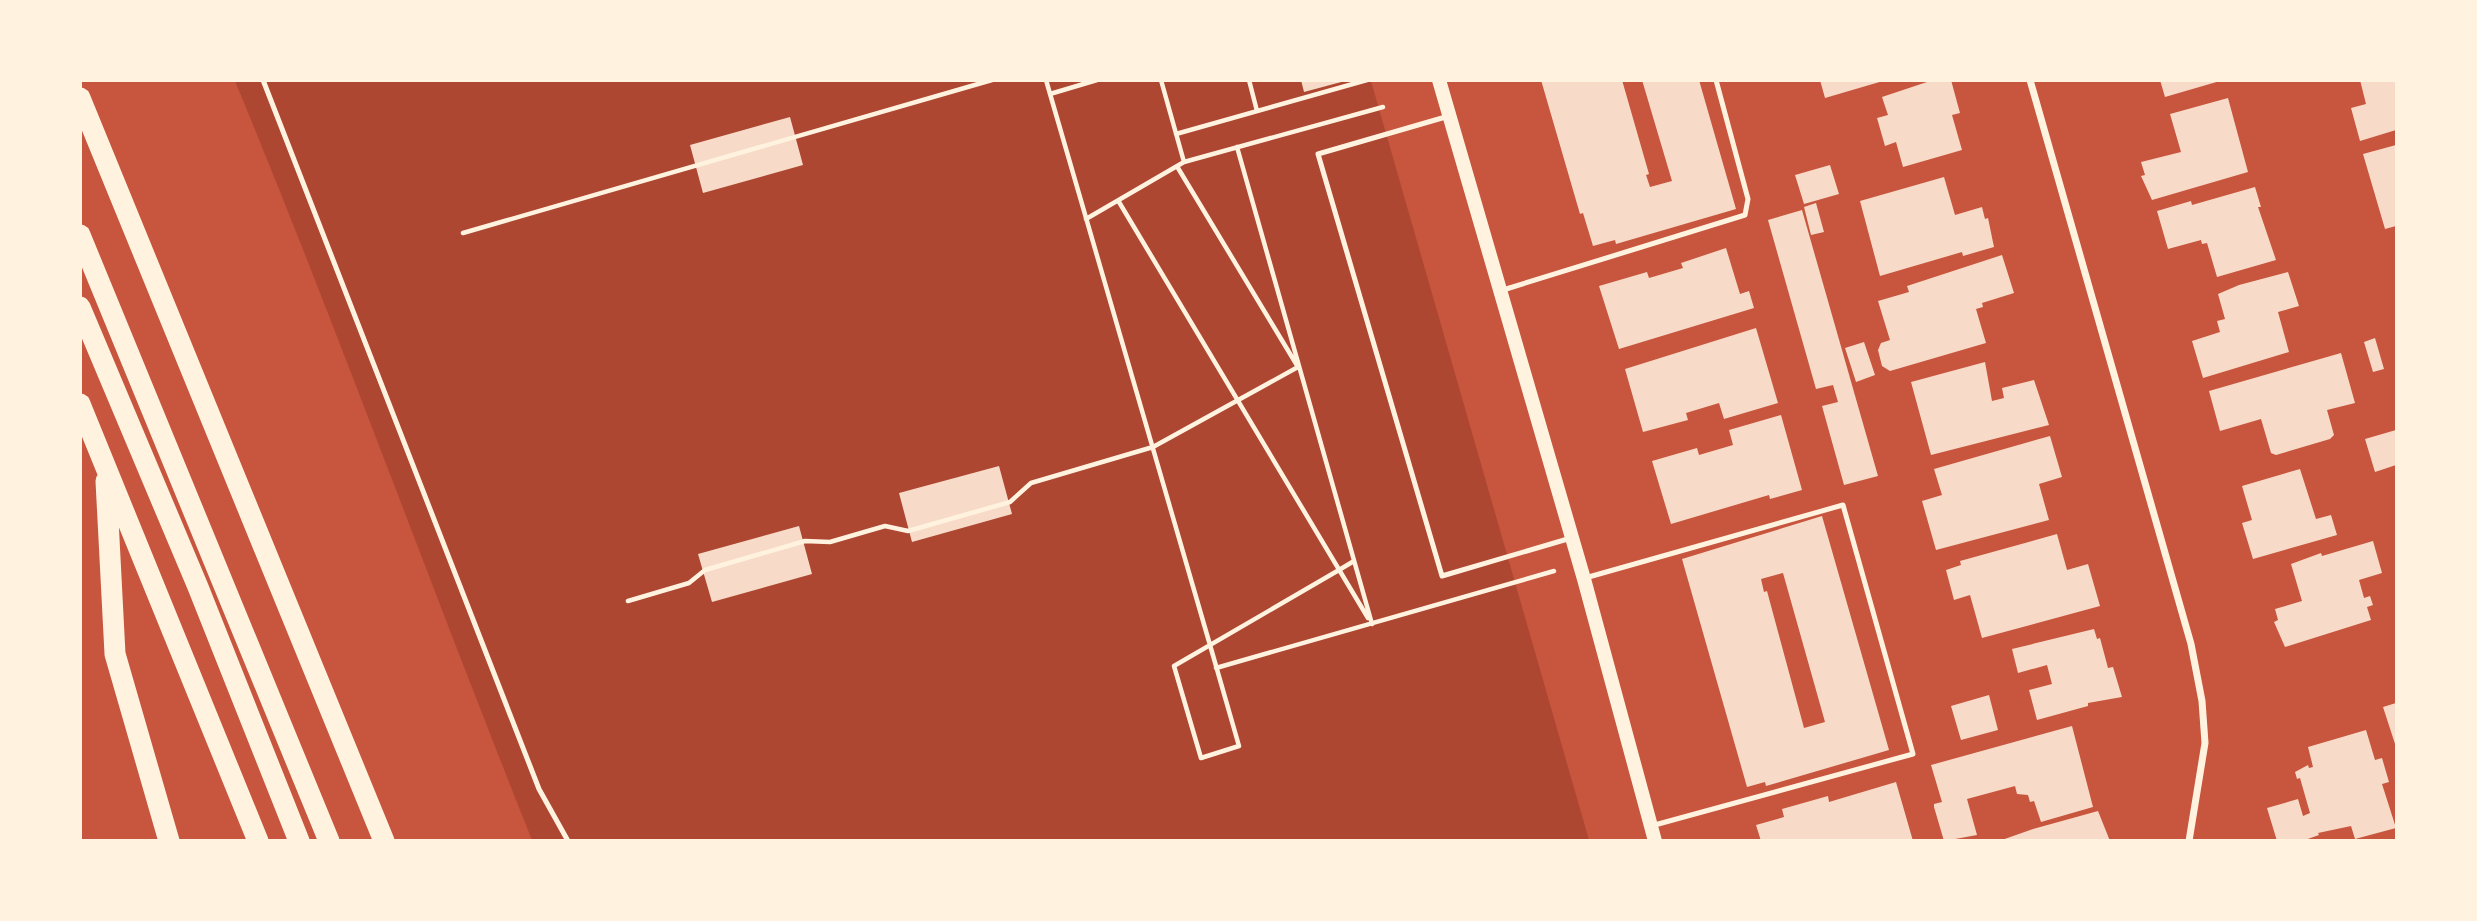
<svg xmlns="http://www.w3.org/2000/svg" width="2477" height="921" font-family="'Alegreya Sans',sans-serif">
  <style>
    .green { fill: #ae4732 }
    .building { fill: #f7dbc8; fill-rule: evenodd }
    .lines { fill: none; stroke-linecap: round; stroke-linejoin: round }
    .path { stroke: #fff3e0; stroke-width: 4.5 }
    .service { stroke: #fff3e0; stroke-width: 5 }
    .minor { stroke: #fff3e0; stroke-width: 7 }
    .secondary { stroke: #fff3e0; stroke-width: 14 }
    .motorway { stroke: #fff3e0; stroke-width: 21 }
  </style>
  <rect width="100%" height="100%" fill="#c8553d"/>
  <!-- green -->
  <path class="green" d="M235,81H1371L1589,840H532C431,588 339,332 235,81Z"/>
  <!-- building -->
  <path class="building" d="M1301,80H1345V81L1304,92Z
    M1541,80H1622L1649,174L1646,175L1650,187L1672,181L1642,80H1699L1736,209L1616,244L1615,240L1593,246L1583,213L1580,214Z
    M1820,80H1883V81L1825,98Z
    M1933,80H1951L1960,113L1952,115L1962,150L1903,167L1896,142L1885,146L1877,118L1888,115L1882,97Z
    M2160,80H2220V81L2165,97Z
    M2360,80H2396V130L2360,141L2351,108L2366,104Z
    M2228,98L2248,172L2152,200L2141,176L2145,175L2141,162L2181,152L2170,114Z
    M790,117L803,165L703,193L690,145Z
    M2396,145V226L2385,229L2363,154Z
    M1830,165L1839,194L1804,204L1795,175Z
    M1944,177L1955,215L1982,207L1985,219L1988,218L1994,247L1963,256L1962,252L1880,276L1860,201Z
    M2255,187L2261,207H2258L2276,260L2217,277L2207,243L2202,244L2201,240L2168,249L2157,211L2191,201L2192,205Z
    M1816,203L1824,232L1811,235L1804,207Z
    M1802,210L1878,476L1844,485L1822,406L1838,402L1833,385L1816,389L1768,220Z
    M1726,248L1740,294L1749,291L1754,308L1619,349L1599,286L1647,272L1649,278L1683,268L1681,263Z
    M2002,255L2014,293L1982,303L1983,307L1976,309L1986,343L1890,371L1882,366L1878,350L1881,343L1890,340L1878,301L1909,292L1907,286Z
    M2288,272L2299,306L2278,312L2289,352L2203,378L2192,341L2220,332L2217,321L2225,319L2218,294L2239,285Z
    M1756,328L1778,403L1724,419L1719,403L1686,413L1688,420L1643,432L1625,369Z
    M2375,338L2384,369L2373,372L2364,342Z
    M1864,342L1875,375L1856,382L1845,348Z
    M2341,353L2355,403L2327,410L2334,435L2330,439L2276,455L2271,453L2261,419L2220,431L2209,391Z
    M1985,362L1992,401L2004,398L2002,388L2034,380L2049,425L1931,455L1911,382Z
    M1781,415L1802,490L1770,499L1769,495L1671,524L1652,461L1697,448L1699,455L1733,445L1729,430Z
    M2396,430V465L2375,472L2365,439Z
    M2050,436L2062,477L2039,484L2049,520L1936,550L1922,501L1942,495L1934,469Z
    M999,466L1012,514L912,542L899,493Z
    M2300,469L2316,519L2331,515L2337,535L2253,559L2242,523L2252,520L2242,486Z
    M1822,516L1889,750L1766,786L1765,782L1747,787L1682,559ZM1783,573L1825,722L1804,728L1767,591L1764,592L1761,579Z
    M799,526L812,574L712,602L698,554Z
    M2057,534L2067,570L2088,564L2100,606L1982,638L1970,595L1954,600L1946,570L1961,565L1960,561Z
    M2373,541L2382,573L2359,580L2364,598L2370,596L2373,605L2367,607L2371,620L2285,647L2274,622L2278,620L2275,609L2302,601L2291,564L2321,553L2322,556Z
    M2094,629L2097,639L2100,638L2108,668L2113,667L2122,697L2088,703V706L2037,720L2029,690L2052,684L2047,665L2018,673L2012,649Z
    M1989,695L1998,730L1961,740L1951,706Z
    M2396,703V747L2383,707Z
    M2072,726L2093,807L2041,822L2034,801L2030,802L2028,795L2017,794L2015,786L1967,799L1977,835L1944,841L1934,807V804L1942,802L1931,765Z
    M2366,730L2375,760L2382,758L2389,782L2382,784L2396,828L2355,839L2351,826L2318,833L2319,835L2302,841H2277L2267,808L2298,799L2303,816L2310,813L2300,778L2297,779L2295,772L2308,765L2309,768L2313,767L2308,747Z
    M1896,782L1913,841H1761L1756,825L1784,817L1782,809L1828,796L1829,802Z
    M2098,811L2110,841H1999L2033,829Z"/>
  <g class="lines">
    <!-- path -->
    <path class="path" d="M1046,80L1210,645L1239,746L1201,758L1174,666L1339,570L1354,561
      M1161,80L1184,162
      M1249,80L1257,111
      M1050,94L1097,80
      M1176,134L1367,80
      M1237,147L1372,624
      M1119,202L1368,618
      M1086,219L1184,162L1383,107
      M463,233L992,80
      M628,601L689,583L705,570L805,541L830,542L885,526L908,531L1010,502L1031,483L1153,447L1298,367L1178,168
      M1216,668L1554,571"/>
    <!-- service -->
    <path class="service" d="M263,80L539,789L568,841
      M1449,116L1318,154L1442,576L1571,538
      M1503,290L1745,215L1748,199L1716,80
      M1585,578L1843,505L1913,754L1651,826"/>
    <!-- minor -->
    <path class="minor" d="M2030,80L2191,644L2202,701L2205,743L2189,841"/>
    <!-- secondary -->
    <path class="secondary" d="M1439,80L1584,579L1655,841"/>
    <!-- motorway -->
    <path class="motorway" d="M80,98L384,841
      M80,235L329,841
      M80,307L198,587L299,841
      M80,404L258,841
      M106,481L115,654L169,841"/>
  </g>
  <!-- border -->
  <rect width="2477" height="921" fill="none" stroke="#fff3e0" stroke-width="164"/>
</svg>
